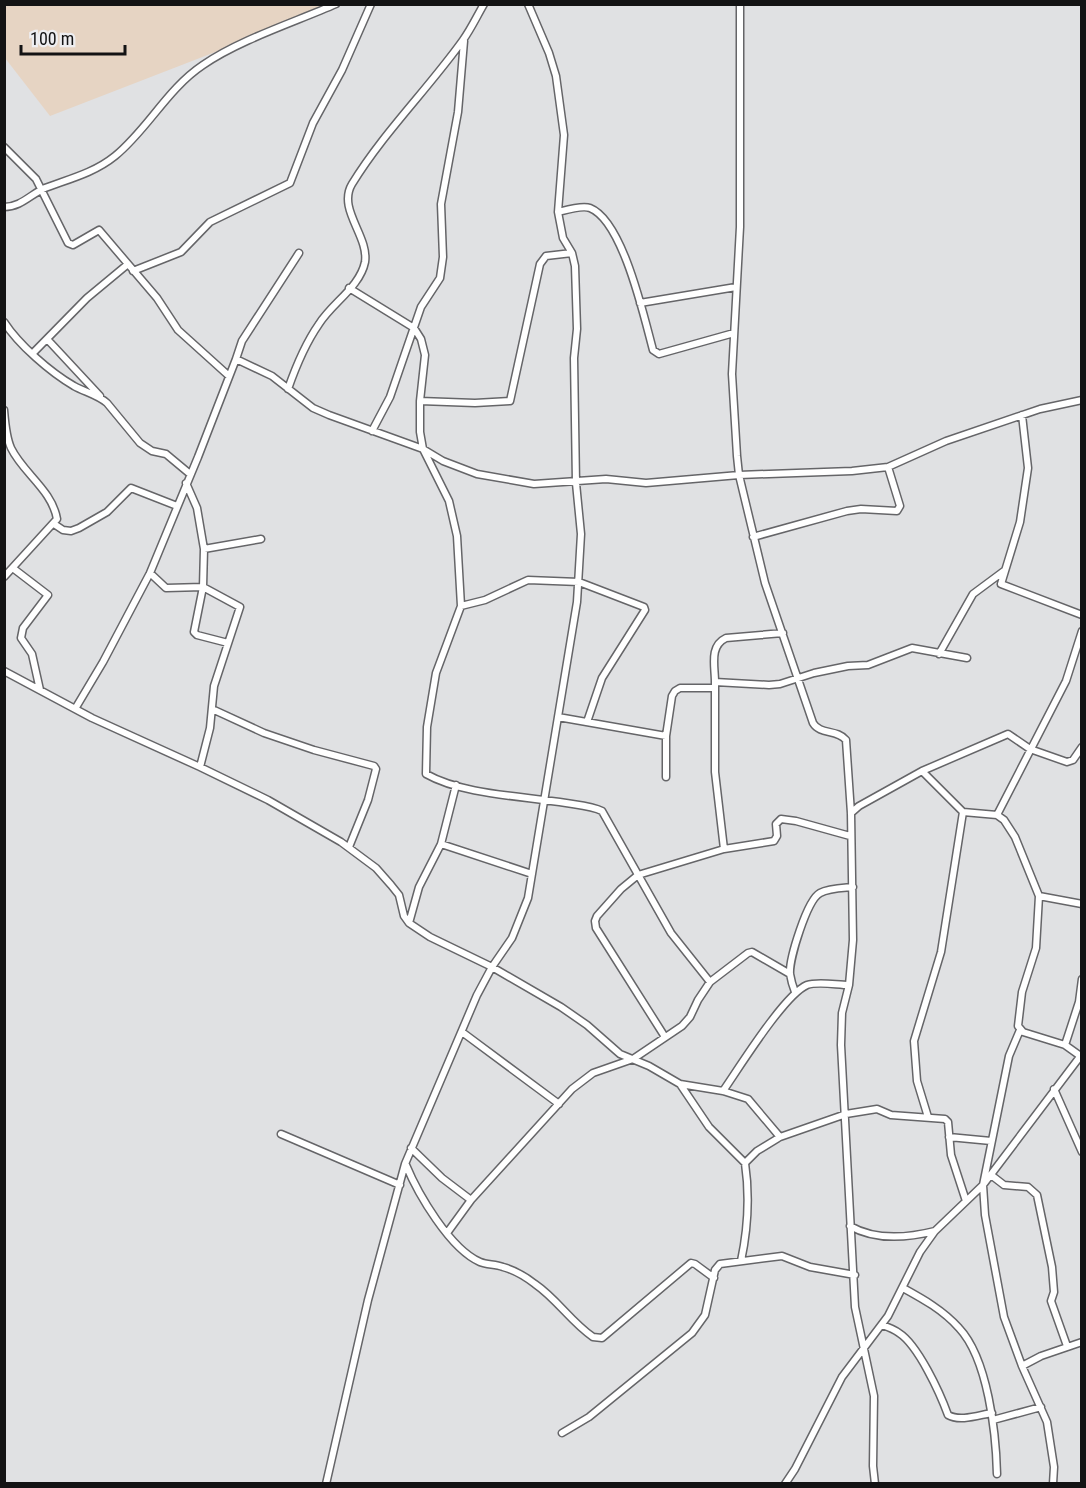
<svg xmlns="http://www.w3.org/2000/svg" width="1086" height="1488" font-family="'Roboto Condensed',sans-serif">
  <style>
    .education { fill: #e6d4c3 }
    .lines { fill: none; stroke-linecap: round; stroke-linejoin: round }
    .street-casing { stroke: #656568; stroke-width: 9 }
    .street { stroke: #fff; stroke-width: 6 }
  </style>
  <rect width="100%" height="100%" fill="#e0e1e3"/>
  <!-- education -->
  <path class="education" d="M5,5H337L50,116L5,58Z"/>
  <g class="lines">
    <!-- street casing -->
    <g class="street-casing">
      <path id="street" d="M740,4V227L732,374L737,456L739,475L765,583L813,723C820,735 837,729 846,740L851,813L853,940L849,985L842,1013L841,1045L855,1307L874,1396L873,1466L875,1484
        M4,147L36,179L68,243L73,245L99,230L157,298L178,330L229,376
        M4,207C21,207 31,194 45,188C69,179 94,173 115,156C148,129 167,89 203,65C239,40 295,22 336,4
        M558,212C566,210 582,205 590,208C623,221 644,317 653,350L659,354L734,333
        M133,271L181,252L210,222L290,183L313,123L342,70L371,4
        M349,288L414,328L421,339L425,355L420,401V432L423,449L449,501L457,536L461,606L436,673L427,727L426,774C463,795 524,796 566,803C578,805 592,806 602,811L671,933L710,982
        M640,303L736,287
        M4,322C19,345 50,372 74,386C85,392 98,395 107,403L140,443L152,451L166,454L190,474
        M47,339L100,396
        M33,353L87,298L128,264
        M236,359L242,341L299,253
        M288,389C296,366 305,344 319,324C332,303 360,287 365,262C369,236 337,209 352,184C384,132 428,89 463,40C471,29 477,16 484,4
        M420,401L475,403L510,401L540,264L546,256L572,253
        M4,410C5,422 6,437 11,448C23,473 52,490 57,519L4,577
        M1022,415L1028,468L1020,522L1001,584L1082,615
        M372,431L390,397L421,307L440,278L443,257L441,204L458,112L464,41
        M186,483L197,508L204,549L261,539
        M54,524L63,530L71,531L79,528L107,512L131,488L177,506
        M753,537L847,511L861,509L897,511L900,506L888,467
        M204,549L203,587L194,632L197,635L228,643
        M14,569L48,595L23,628L21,638L32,654L40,690
        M150,573L166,588L203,587L240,607L214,686L210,728L200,767
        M461,606L485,600L528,580L579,582L644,607L645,610L602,678L587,722
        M939,654L973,594L1004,571
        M4,671L92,718L200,767L268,800L341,842L376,868L391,885L399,895L404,916L409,923L430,937L492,967L561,1007L587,1025L620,1054L649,1066L680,1084L709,1127L745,1163
        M715,682C715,666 709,646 726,638L783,633
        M715,688V772L724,849
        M75,709L103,662L150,573L198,457L236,359L272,376L313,408L329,415L423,449L443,461L477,474L534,484L606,479L646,483L739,475L852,471L888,467L946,441L1040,409L1082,400
        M212,709L264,733L314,750L374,766L376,769L368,800L349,847
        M558,717L666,736
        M922,771L1008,734L1030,749L1067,762L1073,760L1082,747
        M666,777V736L672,696L675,691L680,688H715V682L769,685L780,684L814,673L848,666L868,665L912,648L967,658
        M851,813L859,806L922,771L963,812L997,815L1004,820L1015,837L1039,896L1036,948L1022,992L1018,1026L1023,1032L1065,1045L1079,1055
        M997,815L1066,681L1082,631
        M441,844L532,874
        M1039,896L1082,904
        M409,923L419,887L441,844L456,785
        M795,992C793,987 791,980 790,974C789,959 807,900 820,893C829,888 843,888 853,887
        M1020,1030L1009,1056L983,1185L985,1215L1004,1317L1022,1366
        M462,1032L559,1104
        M665,1037L596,928L595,921L597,916L621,889L638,875L724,849L774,841L777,836L776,824L781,819L796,821L850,836
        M1065,1045L1079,1002L1082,979
        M680,1084L723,1091L748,1099L780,1137
        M1054,1089L1082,1152
        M723,1091C739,1068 784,995 807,985C818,981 837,985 849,985
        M928,1117L917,1081L914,1041L941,952L963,812
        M281,1134L400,1185
        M949,1137L991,1141
        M411,1148L442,1178L471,1200
        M406,1165C418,1194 450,1249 480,1262C487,1265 495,1264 503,1267C514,1270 526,1277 535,1284C557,1299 571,1322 593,1337L602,1338L691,1263L695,1264L714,1278
        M991,1175L1004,1185L1028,1187L1037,1195L1052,1267L1054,1292L1051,1301L1067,1346
        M850,1226C876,1241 907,1238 935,1231
        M447,1233L471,1200L572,1089L593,1073L633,1059L682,1026L690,1017L698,1000L710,982L748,953L752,952L790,974
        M741,1261C748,1228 750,1197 745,1163L757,1151L780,1137L846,1114L877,1109L891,1115L945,1119L948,1122L951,1155L966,1201
        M903,1288C923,1299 943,1310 959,1328C988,1359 996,1433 997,1474
        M882,1325C888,1327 894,1329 899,1333C918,1345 940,1393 948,1415C960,1422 979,1415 992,1413
        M993,1420L1041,1407
        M562,1433L589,1417L692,1333L705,1315L715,1270L720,1264L782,1256L810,1267L855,1275
        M326,1484L368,1300L405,1164L477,995L492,967L512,938L528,898L577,602L581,534L576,483L574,358L577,329L575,266L572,253L563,238L558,212L564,135L556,76L549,53L528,4
        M785,1484L795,1469L842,1377L888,1316L920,1252L935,1231L983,1185L1082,1054
        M1053,1484L1054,1467L1047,1422L1022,1366L1041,1356L1082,1342"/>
    </g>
    <!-- street -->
    <use href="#street" class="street"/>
  </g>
  <!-- border -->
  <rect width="1086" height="1488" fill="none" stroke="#131314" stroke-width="12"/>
  <!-- scale -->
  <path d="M21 45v9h104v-9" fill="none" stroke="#131314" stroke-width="3"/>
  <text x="30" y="45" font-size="18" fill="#131314" stroke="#eeeef1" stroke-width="4.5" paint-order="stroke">100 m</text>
</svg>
